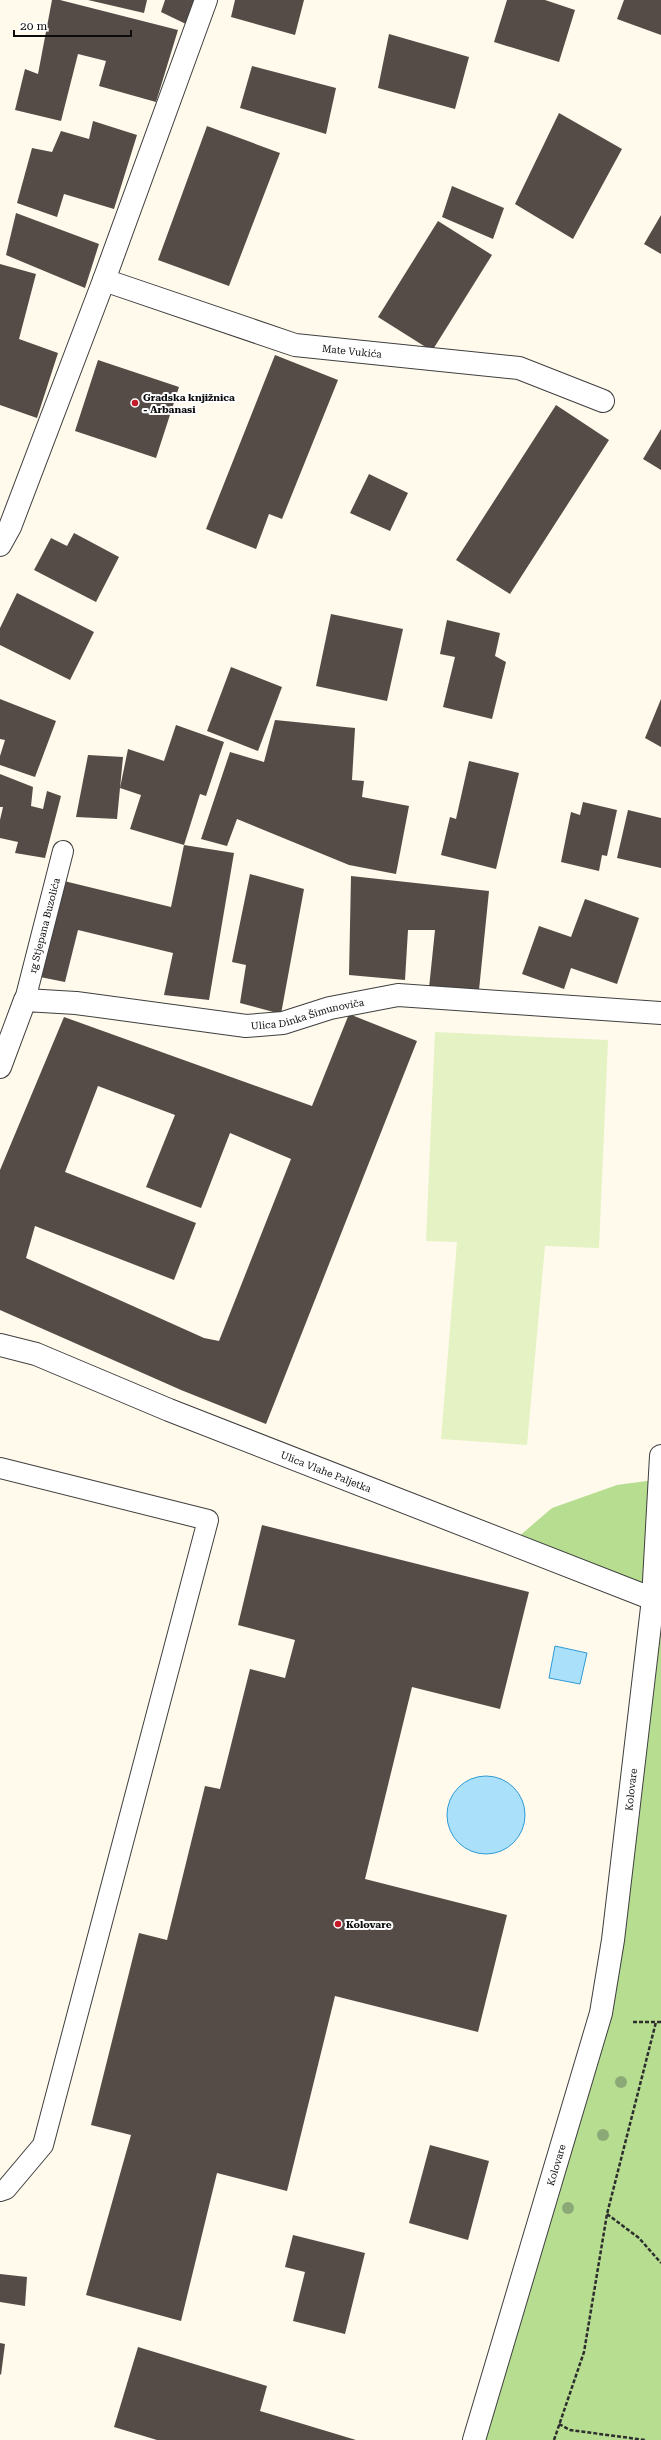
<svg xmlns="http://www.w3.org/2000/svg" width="661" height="2440" font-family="'Roboto Serif',serif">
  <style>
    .forest { fill: #b6dd90 }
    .pitch { fill: #e4f2c4 }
    .water { fill: #abe0fa; stroke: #2e9ad6 }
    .building { fill: #554c47; fill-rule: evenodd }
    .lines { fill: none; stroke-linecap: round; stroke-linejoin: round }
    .service-casing { stroke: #3f3f3f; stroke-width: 22 }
    .minor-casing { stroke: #3f3f3f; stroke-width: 24 }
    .path { stroke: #2e2e2e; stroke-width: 2.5; stroke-dasharray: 4 2; stroke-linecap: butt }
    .service { stroke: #fff; stroke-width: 20 }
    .minor { stroke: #fff; stroke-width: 22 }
    .tree { fill: #8ba977 }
    .poi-dot { fill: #c41b2b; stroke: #fff; stroke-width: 1.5 }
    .labels { text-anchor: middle; stroke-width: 4; stroke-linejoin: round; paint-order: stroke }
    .street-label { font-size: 10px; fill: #0c0c0c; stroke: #fff }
    .poi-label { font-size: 10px; font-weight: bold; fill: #0c0c0c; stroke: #fff; text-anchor: start }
  </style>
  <rect width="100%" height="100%" fill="#fffaeb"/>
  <!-- forest -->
  <path class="forest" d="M661,1479V2440H474L601,2013L653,1599L510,1544L552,1508L617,1485Z"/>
  <!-- pitch -->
  <path class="pitch" d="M435,1032L608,1040L599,1248L545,1246L527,1445L441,1439L457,1242L426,1241Z"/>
  <!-- water -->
  <path class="water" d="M555,1646L587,1653L580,1684L549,1678Z
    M447 1815a39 39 0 1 1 78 0a39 39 0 1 1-78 0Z"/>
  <!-- building -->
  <path class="building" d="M52,0H60L178,30L156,102L99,86L106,61L78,54L61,121L15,110L25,69L38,74Z
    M88,0H147L144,13Z
    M165,0H197L188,25L161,12Z
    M235,0H304L295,35L231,17Z
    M507,0H545L575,10L559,62L494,42Z
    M624,0H661V35L617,19Z
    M389,34L469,57L455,109L378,88Z
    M252,66L336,88L326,134L240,108Z
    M559,113L622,149L573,239L515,204Z
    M93,121L137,135L114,209L64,194L57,217L17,203L32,148L52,152L61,131L89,139Z
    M207,126L280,153L229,286L158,260Z
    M452,186L504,208L493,239L442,217Z
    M16,213L99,244L85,288L6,255Z
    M661,215V254L644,244Z
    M438,221L492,255L432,351L378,317Z
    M0,264L36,274L19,339L58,353L37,418L0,405Z
    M275,355L338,380L282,519L269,514L256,549L206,529Z
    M98,360L179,387L156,458L75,431Z
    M556,405L609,440L510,594L456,560Z
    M661,429V470L643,459Z
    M369,474L408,493L390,531L350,513Z
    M74,533L119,557L96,602L34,570L51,538L67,546Z
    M17,593L94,632L70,680L0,645V628Z
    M331,614L403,629L387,701L316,686Z
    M447,620L500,633L495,656L506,662L492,719L443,707L455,657L440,654Z
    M231,667L282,687L258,751L207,731Z
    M0,699L56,721L35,777L0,765V756L5,740L0,739Z
    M661,699V747L645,738Z
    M275,720L355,728L352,780L364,781L362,797L409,806L396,874L349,865L237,819L227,846L201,839L230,752L264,762Z
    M176,725L224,742L206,796L200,794L184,845L130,829L141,795L120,788L117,819L76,817L88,755L123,757L120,788L128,749L164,761Z
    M469,761L519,773L496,869L441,855L450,817L456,819Z
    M0,774L33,787L31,806L43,809L47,791L61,796L45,858L15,853L18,842L0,838V820L3,807H0Z
    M583,802L617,810L607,856L602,855L599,871L561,862L571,812L580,815Z
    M628,810L661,818V868L617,858Z
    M184,845L234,853L209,1000L164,995L173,953L78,930L65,982L40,977L64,881L171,907Z
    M250,874L304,889L281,1014L240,1003L246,965L232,962Z
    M351,876L489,891L479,990L429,988L435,930H408L405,980L349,975Z
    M585,899L639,918L617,984L571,968L564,989L522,974L539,926L571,937Z
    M349,1014L417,1041L266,1424L181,1390L0,1310V1170L64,1017L312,1106ZM98,1086L175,1115L146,1187L201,1208L230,1133L291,1159L219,1341L204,1338L26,1258L35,1226L174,1280L196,1223L65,1172Z
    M262,1525L529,1592L500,1709L412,1687L365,1879L507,1915L478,2032L335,1996L287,2191L217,2173L181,2321L86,2295L131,2135L91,2125L139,1933L167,1940L205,1786L220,1789L250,1669L285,1678L295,1640L238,1625Z
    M430,2145L489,2161L468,2240L409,2223Z
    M293,2235L365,2253L345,2334L293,2321L305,2272L285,2267Z
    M0,2274L27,2277L25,2306L0,2302Z
    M0,2343L5,2344L1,2375L0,2374Z
    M138,2347L267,2386L260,2411L356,2440H157L114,2427Z"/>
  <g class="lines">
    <!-- service casing -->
    <g class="service-casing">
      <g id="service">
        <path id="s1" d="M25,1000L63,851"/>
        <path d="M0,1468L208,1520L43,2145L6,2189L0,2191"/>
      </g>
    </g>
    <!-- minor casing -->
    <g class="minor-casing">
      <g id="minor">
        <path id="s2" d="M104,280L295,345L519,368L603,401"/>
        <path d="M0,545L10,527L104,280L206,0"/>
        <path id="s3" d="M0,1067L25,1000L76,1003L246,1026L283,1023L330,1008L398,995L661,1013"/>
        <path id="s4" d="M0,1345L36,1354L169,1410L653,1599"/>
        <path id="s5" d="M474,2440L601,2013L613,1940L653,1599L661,1456"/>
      </g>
    </g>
    <!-- path -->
    <path class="path" d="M633,2022H661
      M607,2214L639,2238L661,2263
      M559,2424L570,2430L645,2440
      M554,2440L584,2352L607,2214L656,2022"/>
    <!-- service -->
    <use href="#service" class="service"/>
    <!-- minor -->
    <use href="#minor" class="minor"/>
  </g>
  <!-- trees -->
  <g class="tree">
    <circle cx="621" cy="2082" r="6"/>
    <circle cx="603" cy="2135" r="6"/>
    <circle cx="568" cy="2208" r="6"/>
  </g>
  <!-- markers -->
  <g class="poi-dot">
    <circle cx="135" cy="403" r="4"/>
    <circle cx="338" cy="1924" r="4"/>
  </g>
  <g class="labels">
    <!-- street labels -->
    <g class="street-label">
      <text dy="4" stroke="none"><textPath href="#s2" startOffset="259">Mate Vukića</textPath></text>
      <text dy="4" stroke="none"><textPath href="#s1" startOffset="77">rg Stjepana Buzolića</textPath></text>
      <text dy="4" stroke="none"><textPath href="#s3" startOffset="357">Ulica Dinka Šimunoviča</textPath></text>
      <text dy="4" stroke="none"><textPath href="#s4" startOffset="350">Ulica Vlahe Paljetka</textPath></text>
      <text dy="4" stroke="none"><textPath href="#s5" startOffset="671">Kolovare</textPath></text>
      <text dy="4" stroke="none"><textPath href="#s5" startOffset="287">Kolovare</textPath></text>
    </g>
    <!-- poi labels -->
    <g class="poi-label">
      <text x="143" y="401">Gradska knjižnica<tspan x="143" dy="12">- Arbanasi</tspan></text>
      <text x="346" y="1928">Kolovare</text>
    </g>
  </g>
  <!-- scale -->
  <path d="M14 30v6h117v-6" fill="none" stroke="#0c0c0c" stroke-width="2"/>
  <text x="20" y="30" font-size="12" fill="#0c0c0c" stroke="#ffffff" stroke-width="3" paint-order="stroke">20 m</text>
</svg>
